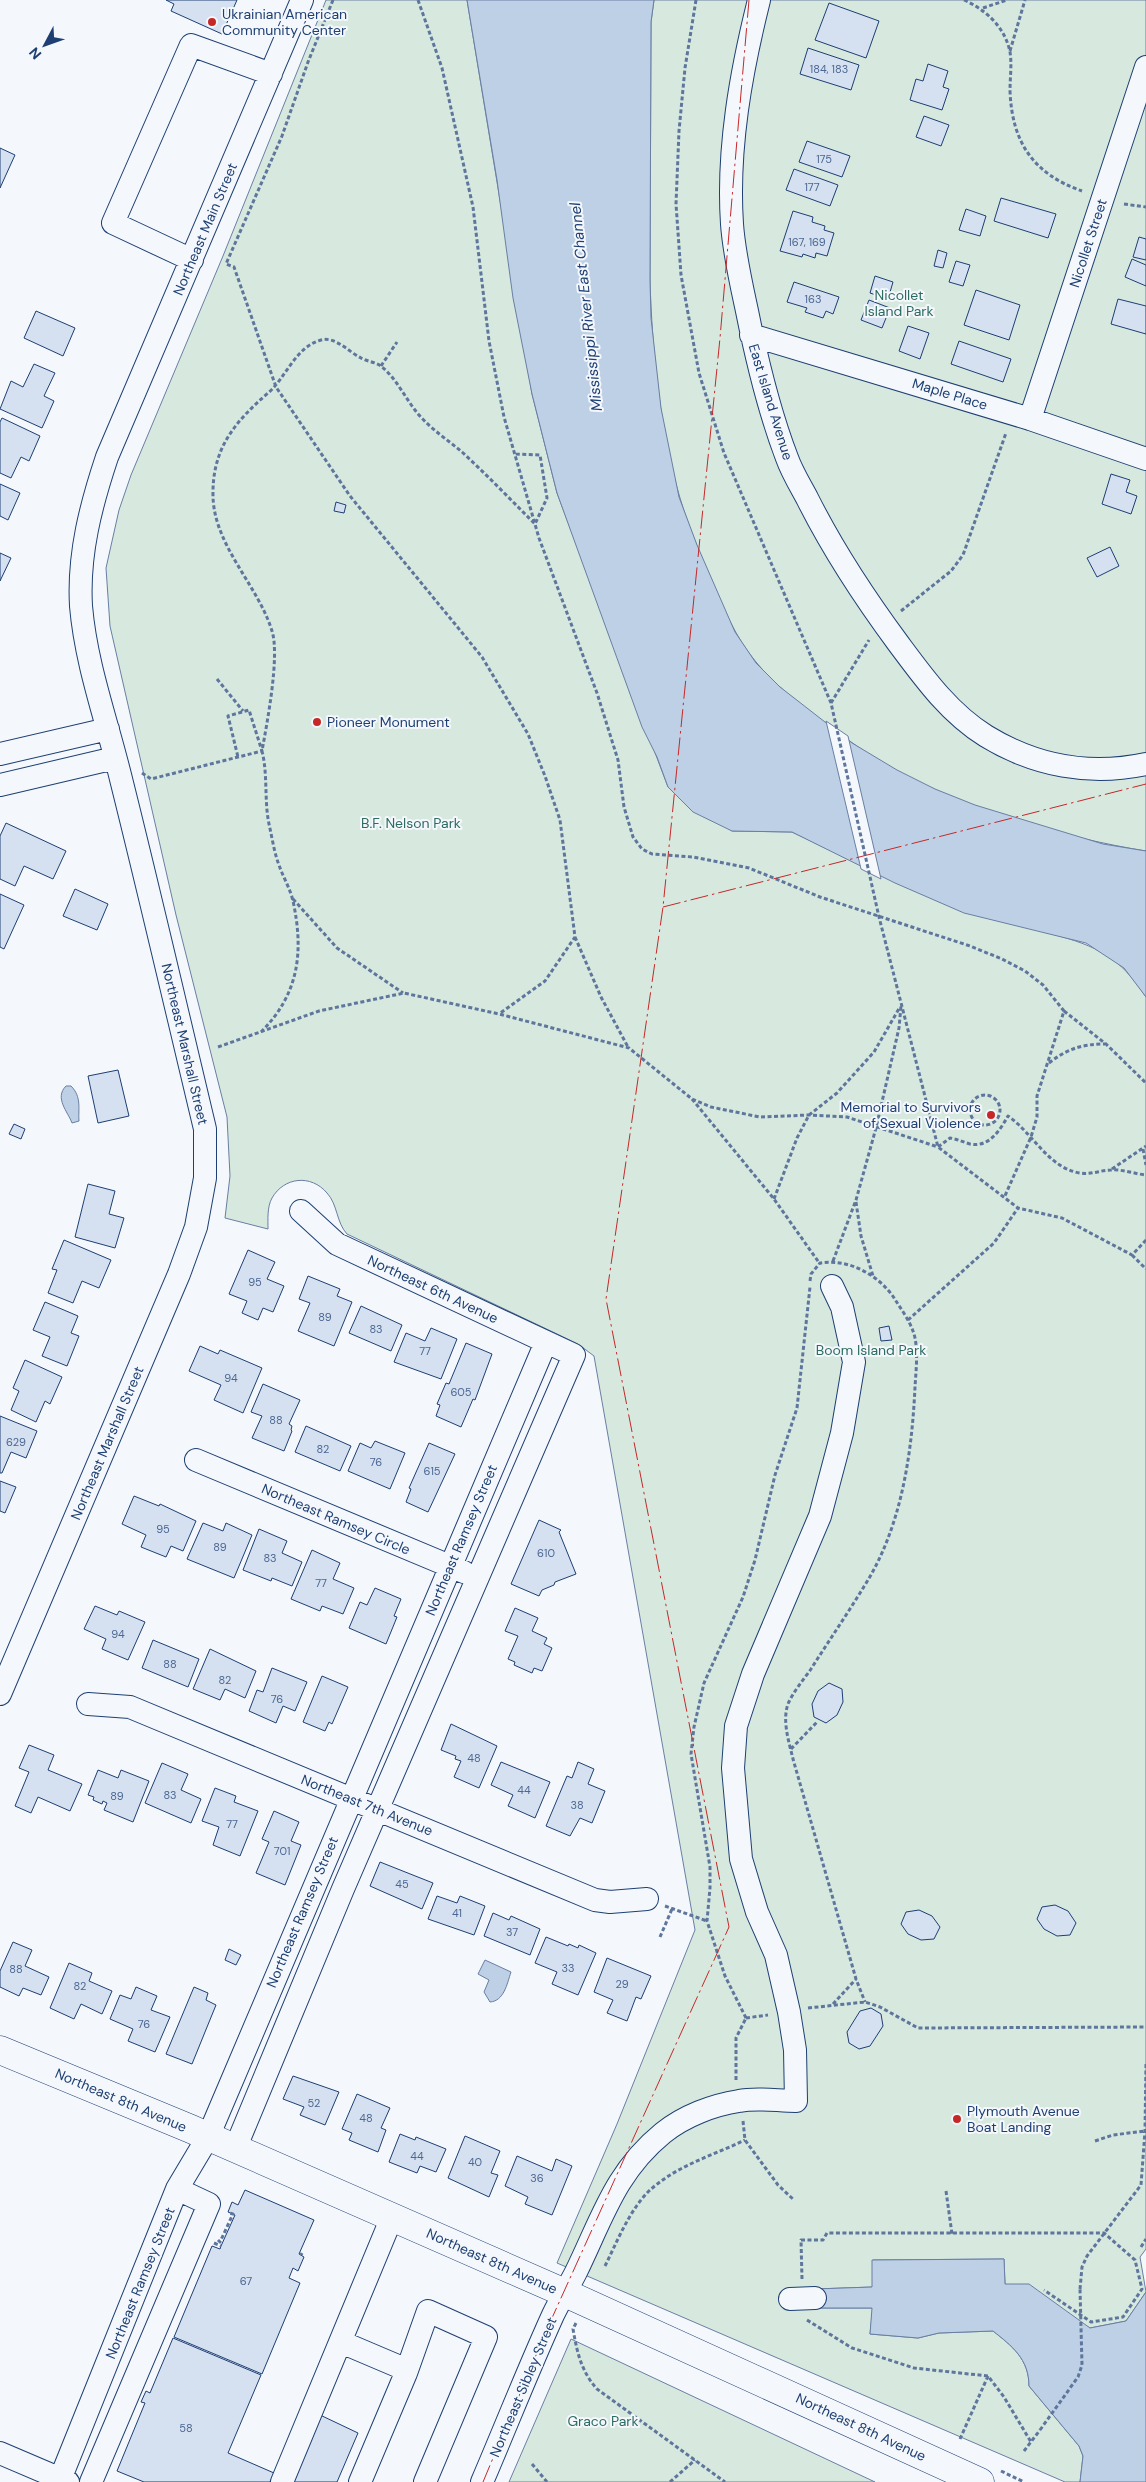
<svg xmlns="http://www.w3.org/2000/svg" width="1146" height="2482" font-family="'DM Sans',sans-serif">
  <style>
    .green { fill: #d7e8df; stroke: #687fa3 }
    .water { fill: #bed0e5; stroke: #687fa3 }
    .pier { fill: #f4f7fb; stroke: #687fa3 }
    .building { fill: #d5e0f0; stroke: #1d3f73 }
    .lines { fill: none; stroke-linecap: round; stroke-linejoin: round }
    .minor-casing { stroke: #1d3f73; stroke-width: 24 }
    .major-casing { stroke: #1d3f73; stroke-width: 29 }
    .path { stroke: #5e769c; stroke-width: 3; stroke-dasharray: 4 2.5; stroke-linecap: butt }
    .minor { stroke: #f4f7fb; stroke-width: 22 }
    .major { stroke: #f4f7fb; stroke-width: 28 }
    .path-bridge { stroke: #5e769c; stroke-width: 3; stroke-dasharray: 4 2.5; stroke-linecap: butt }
    .power { stroke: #c62828; stroke-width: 1; stroke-dasharray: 18 4 2.5 4; stroke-linecap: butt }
    .poi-dot { fill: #c62828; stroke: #f4f7fb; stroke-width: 2 }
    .labels { text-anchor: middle; stroke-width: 4; stroke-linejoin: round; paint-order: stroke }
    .number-label { font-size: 11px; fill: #4b6792 }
    .poi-label { font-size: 14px; fill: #1d3f73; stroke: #f4f7fb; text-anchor: start }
    .street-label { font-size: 14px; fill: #1d3f73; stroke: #f4f7fb }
    .park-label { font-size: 14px; fill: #2c6c60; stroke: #f4f7fb }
    .water-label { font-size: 15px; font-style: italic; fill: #1d3f73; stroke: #f4f7fb }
  </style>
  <rect width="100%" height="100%" fill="#f4f7fb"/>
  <!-- green -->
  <path class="green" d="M326,0H467L532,394L557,493L668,787L732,831L792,832L840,855L1052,934C1097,946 1120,957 1146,997V2249L1140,2257L1146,2292L1126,2321L1090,2328L1005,2284L1004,2259L873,2260V2287L815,2289V2308H873L870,2334L918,2338L939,2333L993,2331C1012,2346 1029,2359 1029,2386L1079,2446L1083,2456L1080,2482H1065L557,2263L617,2124L695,1930L594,1356L578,1344L347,1234C336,1222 338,1205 327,1193C311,1174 284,1177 272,1198C267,1207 268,1219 268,1229L225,1218L230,1176L227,1117L176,915L110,626L106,568L119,510L131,475L223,256Z
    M654,0H1146V851C1065,838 970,810 897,771C869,756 844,737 820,719C797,702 774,684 756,662C735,637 723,607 710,577C699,551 688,525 680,498C660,431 652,350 650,280L651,22Z
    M571,2339L875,2482H509Z"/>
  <!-- water -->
  <path class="water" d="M467,0H654L651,22L650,280L651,318L661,408L679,497L697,545L735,632L756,663L780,687L852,743L897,770L935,789L975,805L1103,844L1146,851V997L1124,968L1086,943L964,913L895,883L792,832L732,831L693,812L668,787L657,757L642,727L557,493L532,394L513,298L497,180Z
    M66,1086H71C82,1097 78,1109 79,1121L72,1123C68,1112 54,1098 66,1086Z
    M485,1960L511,1972C507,1984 504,2001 490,2002L484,1992L489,1980L478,1974Z
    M1004,2259L1005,2284H1029L1090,2328L1126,2321L1146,2292V2482H1080L1083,2456L1079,2446L1029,2386C1029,2359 1012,2346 993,2331L939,2333L918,2338L870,2334L872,2308H815L814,2289L872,2287V2260Z"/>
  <!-- pier -->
  <path class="pier" d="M826,721L848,736L881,879L861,869Z"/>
  <!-- building -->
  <path class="building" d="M166,0H237L222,34L171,11L174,4Z
    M829,3L879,21L866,58L815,40Z
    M808,48L859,65L851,90L800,74Z
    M928,64L948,71L943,87L949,89L942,110L910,100L916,79L923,81Z
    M924,116L949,125L941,146L916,137Z
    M807,141L850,156L842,177L799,162Z
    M0,148L15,155L0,188Z
    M794,169L838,185L830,206L786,190Z
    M1001,198L1056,214L1048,238L994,221Z
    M966,209L986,216L980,236L959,230Z
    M793,211L813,217L812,222L825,226L824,230L834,233L827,256L816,253L815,258L803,254L802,257L780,251Z
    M1139,237L1146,239V260L1133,257Z
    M938,250L947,253L943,268L934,266Z
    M1132,259L1146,265V286L1125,277Z
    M956,261L970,265L963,286L949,282Z
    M875,276L893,282L888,299L870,293Z
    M794,282L839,297L833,314L826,311L823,318L805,312L807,308L787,302Z
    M976,290L1020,305L1009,340L964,325Z
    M1118,299L1146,306V334L1111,324Z
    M869,300L890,308L882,328L861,320Z
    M36,311L75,328L63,356L24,338Z
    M908,326L929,333L920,359L899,351Z
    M959,341L1011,359L1003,382L951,364Z
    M34,364L55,373L44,396L54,401L42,428L0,409L11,381L23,387Z
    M2,418L40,436L29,461L21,457L11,478L0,473V422Z
    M1111,474L1130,480L1126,492L1137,496L1131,514L1102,504Z
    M0,484L20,493L8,520L0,516Z
    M336,502L346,505L344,513L334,511Z
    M1110,547L1119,566L1097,577L1087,558Z
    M0,553L11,558L0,581Z
    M6,823L66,851L53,879L24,866L15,886L0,879V836Z
    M75,889L108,904L97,930L63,916Z
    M0,894L24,905L4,949L0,947Z
    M118,1070L129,1116L98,1123L88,1076Z
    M14,1124L25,1129L21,1139L9,1134Z
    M88,1184L115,1191L109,1214L124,1218L115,1248L75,1237Z
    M64,1240L111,1260L99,1288L82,1281L73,1303L48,1293L57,1270L52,1269Z
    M248,1250L275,1262L267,1279L284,1286L273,1312L263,1308L258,1320L242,1313L247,1301L229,1294Z
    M308,1276L340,1289L337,1296L352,1302L334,1346L298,1331L310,1303L299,1299Z
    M45,1302L78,1316L71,1333L79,1336L67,1366L42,1356L50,1337L33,1330Z
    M361,1306L402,1325L391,1351L349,1333Z
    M889,1326L892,1340L881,1341L879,1328Z
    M431,1328L457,1339L441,1379L394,1362L406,1333L425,1341Z
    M466,1343L492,1354L475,1400L473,1399L461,1427L436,1416L440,1405L437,1404L446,1383L449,1384Z
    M200,1346L218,1354L220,1350L262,1368L243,1413L214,1400L221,1385L189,1371Z
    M25,1360L62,1377L50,1404L45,1401L36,1422L11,1410L19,1391L13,1388Z
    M263,1384L300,1400L289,1424L292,1426L291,1430L292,1431L284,1451L252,1438L262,1416L251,1412Z
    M0,1416L37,1431L26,1458L11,1452L2,1473H0Z
    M306,1426L351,1446L340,1471L295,1452Z
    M375,1441L405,1453L390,1489L348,1471L360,1443L371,1448Z
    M429,1443L455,1454L428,1512L406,1502L411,1489L409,1488Z
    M0,1481L16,1487L5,1513L0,1511Z
    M134,1496L159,1506L160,1504L196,1521L183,1551L171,1546L166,1557L141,1547L146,1535L122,1524Z
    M539,1520L561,1530L559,1532L576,1574L555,1582L554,1585L542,1590L539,1596L511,1584Z
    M203,1523L223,1531L226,1523L252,1535L234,1578L187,1559Z
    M259,1529L287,1541L282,1553L302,1562L292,1586L272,1578L271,1581L243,1570Z
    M312,1550L340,1563L333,1579L354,1588L343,1614L322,1606L320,1611L291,1599Z
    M375,1588L401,1599L394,1616L397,1617L386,1644L349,1628L360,1602L367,1605Z
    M95,1606L117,1615L119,1611L145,1622L128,1660L102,1649L106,1639L84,1629Z
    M515,1608L538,1618L532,1631L547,1638L544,1644L552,1648L542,1671L534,1668L532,1673L514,1665L515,1662L508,1659L518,1636L505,1631Z
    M153,1640L199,1659L188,1687L142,1668Z
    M210,1649L256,1671L245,1698L225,1689L220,1700L193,1689Z
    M272,1668L307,1682L295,1711L283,1706L276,1723L249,1711L257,1690L263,1692Z
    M322,1676L348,1687L332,1724L329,1722L325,1731L303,1722Z
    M829,1683L842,1689L843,1702L837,1715L826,1723L814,1717L812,1704L818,1691Z
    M451,1724L497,1746L479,1788L454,1777L461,1761L455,1759L456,1756L441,1750Z
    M29,1745L54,1755L48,1770L82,1784L70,1811L38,1797L31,1813L15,1806L29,1772L19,1768Z
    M501,1762L550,1782L535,1818L508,1806L513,1795L491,1785Z
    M578,1762L594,1769L588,1784L605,1791L592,1823L580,1818L570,1836L546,1826L567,1776L572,1778Z
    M162,1763L188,1774L181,1790L201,1799L191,1823L145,1803Z
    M98,1770L118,1778L121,1770L149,1781L133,1822L104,1810L107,1803L103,1801L102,1804L93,1800L94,1797L88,1795Z
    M215,1788L236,1796L234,1802L258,1811L240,1856L213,1845L219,1827L202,1821Z
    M274,1811L299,1822L291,1841L301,1845L285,1885L256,1873L269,1842L262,1839Z
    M380,1862L433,1883L422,1909L370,1886Z
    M437,1896L457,1903L460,1896L485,1906L474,1935L428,1919Z
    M1055,1905L1068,1911L1076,1923L1070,1935L1057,1936L1044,1929L1037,1919L1042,1907Z
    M919,1910L932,1916L940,1927L934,1939L921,1940L908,1934L901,1924L906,1912Z
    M493,1913L509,1920L511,1916L540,1929L530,1955L484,1936Z
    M546,1937L568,1946L569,1944L578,1948L579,1945L596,1953L578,1995L552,1984L557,1972L535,1963Z
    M13,1942L32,1950L25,1966L49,1977L41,1995L23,1988L19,1996L0,1987V1971Z
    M229,1949L241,1955L236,1965L225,1960Z
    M607,1958L651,1976L641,1999L636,1997L627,2021L607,2013L613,2000L594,1992Z
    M69,1963L92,1973L89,1981L112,1991L102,2014L81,2004L74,2019L50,2008Z
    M136,1987L157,1996L151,2010L170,2017L155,2052L128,2041L133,2029L110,2019L120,1995L131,1999Z
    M194,1987L208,1993L206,2000L216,2005L192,2064L166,2054Z
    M871,2008L881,2014L883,2026L870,2046L859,2049L849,2043L847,2032L860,2011Z
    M293,2076L339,2092L325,2125L300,2115L304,2107L283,2099Z
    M357,2094L390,2108L381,2128L386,2130L378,2152L349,2140L352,2133L342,2129Z
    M400,2134L415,2140L416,2137L446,2149L436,2172L420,2166L417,2173L389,2162Z
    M465,2136L500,2151L491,2173L498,2175L489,2197L448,2178Z
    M517,2156L552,2171L556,2159L572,2166L552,2215L525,2204L528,2197L505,2186Z
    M245,2190L314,2220L299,2254L304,2257L298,2271L293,2268L289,2278L300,2283L262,2374L174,2337L212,2246L220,2249L221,2246L235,2215L228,2212L232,2202L238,2205Z
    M173,2338L261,2375L228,2453L274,2473L270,2482H144L117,2471L145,2403L141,2402L146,2391L150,2393Z
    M318,2414L358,2433L337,2482H287Z"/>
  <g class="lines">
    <!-- minor casing -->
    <g class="minor-casing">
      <path id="minor" d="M759,0C741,72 727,149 732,224C734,253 741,283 747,311C757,361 769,411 787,458C792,472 800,485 807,498C833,550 864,597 898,643C924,678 949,713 986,736C1035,766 1090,776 1146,764
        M192,260L113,223L191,45L271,74
        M751,335L1030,419L1146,459
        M1030,419L1146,67
        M0,754L108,729
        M0,785L115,758
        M196,1460L464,1572
        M0,1694L179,1274L196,1227L205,1178V1129C177,1012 150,895 121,779C107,721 86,665 81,606C78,554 91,505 107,457L302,0
        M88,1704L130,1707L595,1900L610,1902L647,1899
        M235,2149L343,1889L574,1355L337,1244L301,1211
        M790,2299L815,2298
        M341,2342L407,2370
        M0,2453L68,2482
        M59,2482L177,2189L208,2137L546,1342
        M91,2482L209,2204L177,2189
        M282,2482L392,2217
        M360,2482L406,2373L428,2311L486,2337L425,2482
        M482,2482C506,2426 528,2370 553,2315C560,2300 569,2286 576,2272C602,2219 615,2172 663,2133C684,2116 713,2105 739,2101C757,2097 778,2101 796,2101L795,2050L789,2012L776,1955L757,1912L741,1859L733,1768L736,1726L753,1674L820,1516L842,1433L854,1362L842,1307L832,1286"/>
    </g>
    <!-- major casing -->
    <g class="major-casing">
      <path id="major" d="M0,2050L191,2129L565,2293L980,2482"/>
    </g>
    <!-- path -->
    <path class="path" d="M333,0L308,62L282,136L226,264L234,267L276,387L350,496L482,657L528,734L545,776L560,820L575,937L545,981L499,1014
      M418,0L442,68L473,207L489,341L504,417L539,538L597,693L618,760L624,807L633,837L642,849L652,854L693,857L749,868L820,897L970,946L1002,959L1025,971L1043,985L1064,1011L1037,1096V1117L1031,1137L1004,1198
      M696,0L685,68L679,131L676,204L681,275L699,373L724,453L831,703L879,917L938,1147L1018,1208L1062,1218L1132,1255L1146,1240
      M964,0C986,10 1005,27 1010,52C1012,64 1010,78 1010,91C1012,142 1033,174 1082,191
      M983,8L1007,0
      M1010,51L1025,0
      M1124,204L1146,207
      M381,366L397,342
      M901,611L951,571L963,555L1006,433
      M217,679L243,711
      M831,703L869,640
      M142,773L151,779L262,751L249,710L228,716L238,757
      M293,899L337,948L403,993
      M575,937L601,997L628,1047
      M1064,1011L1106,1044L1146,1083
      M261,1032C299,994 304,952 293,901C290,888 283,877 279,865C274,852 272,837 269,824C264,800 268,775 262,751C267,723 280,656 272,631C258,585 214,546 213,496C212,448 235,422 268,393C286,378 295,347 321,340C335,336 349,352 361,358C368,362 377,362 382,367C397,379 406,400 419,415C432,430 448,440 462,452C487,475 511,500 535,524L547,498L540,455L514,454
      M218,1047L319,1011L404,993L499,1014L629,1048L692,1099L711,1107L760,1117L809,1115L847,1117L938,1147L950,1138C957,1139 963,1142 970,1144C989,1148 1000,1130 1008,1116C1033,1133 1048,1168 1080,1173C1091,1175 1101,1170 1111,1170C1122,1169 1135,1174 1146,1175
      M1049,1063C1067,1049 1082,1044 1105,1044
      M970 1110a15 15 0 1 1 30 0a15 15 0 1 1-30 0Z
      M692,1099L774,1199L820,1264
      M1143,1149L1146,1165
      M1112,1169L1146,1146
      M774,1199L797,1138L809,1115L837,1093L874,1052L900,1007
      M856,1202L861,1236L873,1276
      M1132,1255L1146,1269
      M833,1261L856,1200L876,1128L899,1028L901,1006
      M810,1281L811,1274L820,1263C849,1258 881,1276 896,1301C903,1312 912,1324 915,1338C918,1353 916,1371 915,1387C912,1452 902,1523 868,1580C850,1610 830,1639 811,1669C804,1679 793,1692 788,1704C782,1721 789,1742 793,1759L856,1979L865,2002
      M908,1320L994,1243L1018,1208
      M791,1749L818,1721
      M665,1906L707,1921
      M660,1937L672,1909
      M833,2004L856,1979
      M808,2008L865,2002L880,2007L918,2028L1146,2027
      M746,2018L725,1976L707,1921L710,1888V1867L691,1754L694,1727L704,1683L743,1597L755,1560L775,1475L797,1408L810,1287
      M746,2018L768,2015
      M736,2080V2038L746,2018
      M743,2121L745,2140L778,2185L794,2200
      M1095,2141L1113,2135L1145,2131
      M946,2191L952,2234
      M218,2240L220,2242L233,2214L229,2213
      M214,2243L221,2246
      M1141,2247L1146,2239
      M301,2255L302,2253
      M605,2266C618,2240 632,2203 656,2185C682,2164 716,2154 745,2140
      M802,2279L801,2240H823L827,2233H1104L1135,2260L1142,2289L1123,2317L1091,2322L1044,2290
      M1080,2289L1082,2267L1087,2256L1141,2185L1145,2131L1146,2063
      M807,2320L852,2348L914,2368L988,2376L1004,2397L1031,2442
      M576,2323L573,2329C577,2352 581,2371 597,2389L725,2482
      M960,2439L988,2376
      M1024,2451L1040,2430
      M532,2464L547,2482
      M1001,2471L1024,2482
      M670,2482L695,2460"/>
    <!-- minor -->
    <use href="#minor" class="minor"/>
    <!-- major -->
    <use href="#major" class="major"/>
    <!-- path-bridge -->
    <path class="path-bridge" d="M1040,2430L1078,2377L1082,2365L1080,2289"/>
    <!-- power -->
    <path class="power" d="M663,907L1146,784
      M483,2482L547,2329L729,1927L606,1299L663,907L720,338L749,0"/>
  </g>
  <!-- markers -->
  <g class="poi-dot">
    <circle cx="212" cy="22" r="5"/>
    <circle cx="317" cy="722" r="5"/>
    <circle cx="991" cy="1115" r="5"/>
    <circle cx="957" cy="2119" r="5"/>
  </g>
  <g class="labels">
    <!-- number labels -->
    <g class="number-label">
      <text x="829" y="73">184, 183</text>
      <text x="824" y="163">175</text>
      <text x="812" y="191">177</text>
      <text x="807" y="246">167, 169</text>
      <text x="813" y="303">163</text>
      <text x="255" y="1286">95</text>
      <text x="325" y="1321">89</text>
      <text x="376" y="1333">83</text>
      <text x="425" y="1355">77</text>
      <text x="231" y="1382">94</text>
      <text x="461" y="1396">605</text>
      <text x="276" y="1424">88</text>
      <text x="16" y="1446">629</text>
      <text x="323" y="1453">82</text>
      <text x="376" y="1466">76</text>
      <text x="432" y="1475">615</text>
      <text x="163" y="1533">95</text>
      <text x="220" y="1551">89</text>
      <text x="546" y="1557">610</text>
      <text x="270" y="1562">83</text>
      <text x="321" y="1587">77</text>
      <text x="118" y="1638">94</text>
      <text x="170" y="1668">88</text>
      <text x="225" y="1684">82</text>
      <text x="277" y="1703">76</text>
      <text x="474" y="1762">48</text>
      <text x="524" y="1794">44</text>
      <text x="170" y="1799">83</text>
      <text x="117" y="1800">89</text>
      <text x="577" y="1809">38</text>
      <text x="232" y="1828">77</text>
      <text x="282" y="1855">701</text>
      <text x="402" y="1888">45</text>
      <text x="457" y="1917">41</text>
      <text x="512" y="1936">37</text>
      <text x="568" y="1972">33</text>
      <text x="16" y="1973">88</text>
      <text x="622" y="1988">29</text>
      <text x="80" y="1990">82</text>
      <text x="144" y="2028">76</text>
      <text x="314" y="2107">52</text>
      <text x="366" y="2122">48</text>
      <text x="417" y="2160">44</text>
      <text x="475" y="2166">40</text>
      <text x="537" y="2182">36</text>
      <text x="246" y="2285">67</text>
      <text x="186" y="2432">58</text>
    </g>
    <!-- poi labels -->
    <g class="poi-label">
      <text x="222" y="19">Ukrainian American<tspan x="222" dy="16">Community Center</tspan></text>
      <text x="327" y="727">Pioneer Monument</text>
      <text x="981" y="1112" text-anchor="end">Memorial to Survivors<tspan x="981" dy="16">of Sexual Violence</tspan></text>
      <text x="967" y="2116">Plymouth Avenue<tspan x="967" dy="16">Boat Landing</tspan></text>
    </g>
    <!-- street labels -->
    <g class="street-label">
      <text transform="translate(205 229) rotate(-67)" y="5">Northeast Main Street</text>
      <text transform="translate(1088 243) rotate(-72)" y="5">Nicollet Street</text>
      <text transform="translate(950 394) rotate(17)" y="5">Maple Place</text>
      <text transform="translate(771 402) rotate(73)" y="5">East Island Avenue</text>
      <text transform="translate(185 1044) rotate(77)" y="5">Northeast Marshall Street</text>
      <text transform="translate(433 1289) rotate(25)" y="5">Northeast 6th Avenue</text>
      <text transform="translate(107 1443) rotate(-67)" y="5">Northeast Marshall Street</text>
      <text transform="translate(336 1519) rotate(23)" y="5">Northeast Ramsey Circle</text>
      <text transform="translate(461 1540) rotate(-67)" y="5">Northeast Ramsey Street</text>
      <text transform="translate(367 1805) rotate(22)" y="5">Northeast 7th Avenue</text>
      <text transform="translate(302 1912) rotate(-67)" y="5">Northeast Ramsey Street</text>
      <text transform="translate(121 2100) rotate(23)" y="5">Northeast 8th Avenue</text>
      <text transform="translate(492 2261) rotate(24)" y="5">Northeast 8th Avenue</text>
      <text transform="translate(140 2283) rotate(-68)" y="5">Northeast Ramsey Street</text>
      <text transform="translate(523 2387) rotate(-67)" y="5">Northeast Sibley Street</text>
      <text transform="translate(861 2427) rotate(25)" y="5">Northeast 8th Avenue</text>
    </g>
    <!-- park labels -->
    <g class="park-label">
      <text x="899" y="300">Nicollet<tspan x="899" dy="16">Island Park</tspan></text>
      <text x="411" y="828">B.F. Nelson Park</text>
      <text x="871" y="1355">Boom Island Park</text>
      <text x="603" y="2426">Graco Park</text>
    </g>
    <!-- water labels -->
    <g class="water-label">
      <text transform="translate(586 307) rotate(-96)" y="5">Mississippi River East Channel</text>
    </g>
  </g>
  <!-- north arrow -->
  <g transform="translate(45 45) rotate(229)" stroke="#f4f7fb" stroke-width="4" paint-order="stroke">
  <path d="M0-4L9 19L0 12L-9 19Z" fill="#1d3f73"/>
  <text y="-8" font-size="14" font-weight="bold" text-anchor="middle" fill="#1d3f73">N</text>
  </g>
</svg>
